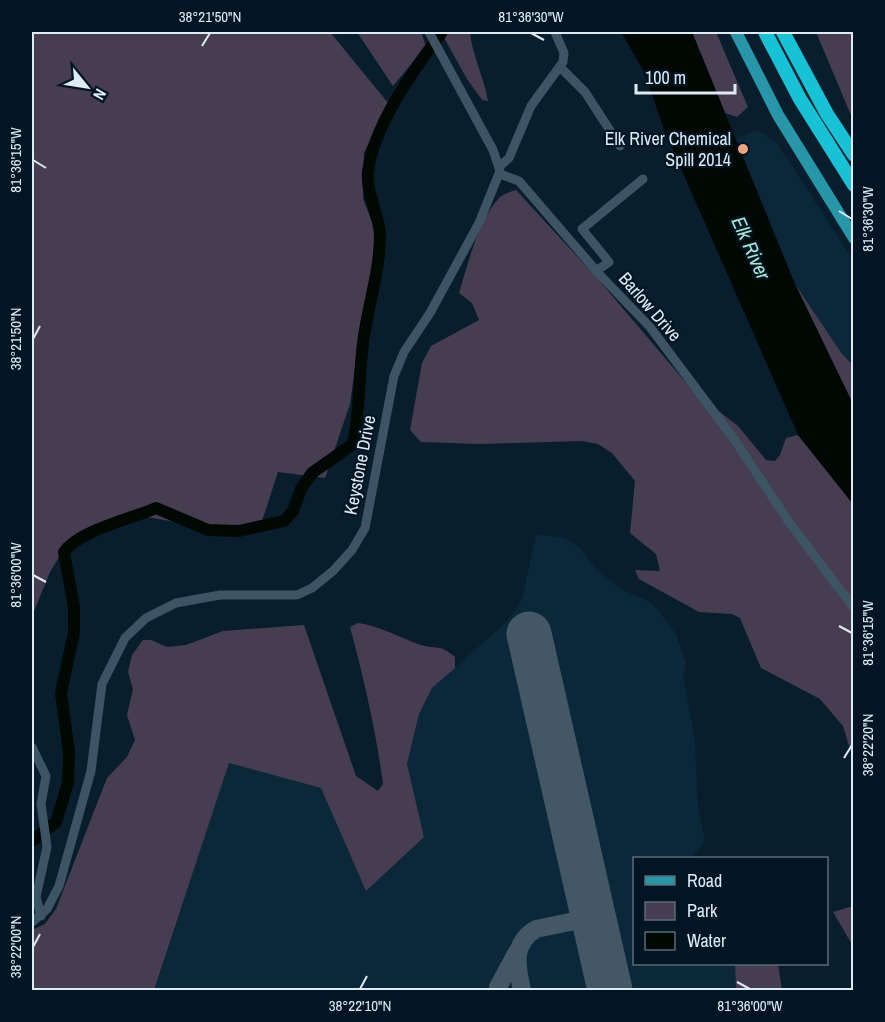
<svg xmlns="http://www.w3.org/2000/svg" width="885" height="1022" font-family="'Archivo Narrow',sans-serif">
  <style>
    .built { fill: #0a283a }
    .green { fill: #463d50 }
    .water { fill: #000804 }
    .lines { fill: none; stroke-linecap: round; stroke-linejoin: round }
    .river { stroke: #000804; stroke-width: 12 }
    .taxiway { stroke: #445764; stroke-width: 18 }
    .runway { stroke: #445764; stroke-width: 45 }
    .minor { stroke: #3d5464; stroke-width: 9 }
    .major { stroke: #2696a8; stroke-width: 12 }
    .highway { stroke: #17c2d5; stroke-width: 14 }
    .ticks { fill: none; stroke: #deebf5; stroke-width: 2 }
    .poi-dot { fill: #f1a17c; stroke: #021523; stroke-width: 2 }
    .labels { text-anchor: middle; stroke-width: 4.5; stroke-linejoin: round; paint-order: stroke }
    .poi-label { font-size: 18px; fill: #deebf5; stroke: #021523; text-anchor: end }
    .street-label { font-size: 18px; fill: #deebf5; stroke: #021523 }
    .water-label { font-size: 20px; font-style: italic; fill: #a4e8d4; stroke: #021523 }
    .neatline { fill: none; stroke: #deebf5; stroke-width: 2 }
    .ticks-label { font-size: 15px; text-anchor: middle; fill: #deebf5 }
  </style>
  <rect width="100%" height="100%" fill="#091e2d"/>
  <!-- built -->
  <path class="built" d="M758,130L777,143L853,260V365L842,354L795,284L735,139Z
    M536,534L565,538L579,547L595,568L619,588L648,601L657,609L676,634L686,663L683,676L695,741L698,807L705,841L691,858H634V964H735L736,990H154L229,763L321,788L366,890L424,837L407,764L419,714L432,688L505,623L517,608L523,596Z"/>
  <!-- green -->
  <path class="green" d="M32,32H330L388,103L364,153L363,199L375,229V265L359,338L350,404L325,478L278,472L261,524L221,534L188,524L135,515L105,525L65,547L50,572L32,616Z
    M357,32H421L426,46L393,86Z
    M441,32H470C472,55 484,77 488,101L482,100L467,79Z
    M692,32H716L748,107L737,117L725,113Z
    M816,32H853V120Z
    M516,190L597,278L693,391L738,426L766,460L775,461L780,455L786,438L798,435L853,504V759L843,726L820,699L761,668L740,618L732,614L699,612L639,579L635,570L660,571L656,554L630,533L635,481L612,453L598,444L582,441L480,444L421,442L410,430L422,363L431,346L479,320L472,303L459,293C468,264 478,221 499,198C503,194 510,192 516,190Z
    M795,284L842,354L853,365V404Z
    M358,623C381,626 400,638 421,645C438,650 438,643 455,657V668L432,688L419,714L407,764L424,837L366,891L321,788L229,763L154,990H32V930L45,924L56,909L107,778L127,757L135,740L127,715L133,689L128,672L132,655L143,640H151L167,647L186,645L223,631L304,625L356,776L378,791L383,784C376,731 364,679 350,627Z
    M853,906H854L853,946L833,912Z
    M735,964H778L782,990H736Z"/>
  <!-- water -->
  <path class="water" d="M621,32H692L795,284L853,404V504L798,435L665,132L644,72Z"/>
  <g class="lines">
    <!-- river -->
    <path class="river" d="M32,841L56,822L68,783L69,752L61,693L74,632V607L64,552C80,530 131,519 156,508L208,530L239,531L284,521L293,511L301,489L312,473L353,444C361,407 358,368 365,330C370,299 380,268 380,235C379,214 366,194 368,172C373,126 415,68 442,32"/>
    <!-- taxiway -->
    <path class="taxiway" d="M498,987L517,952
      M522,990C517,967 511,944 536,929L594,917"/>
    <!-- runway -->
    <path class="runway" d="M529,634L610,990"/>
    <!-- minor -->
    <path class="minor" d="M560,67L585,92L620,146
      M500,166L509,158L531,106L563,62L564,53L555,32
      M500,174L519,181L599,274L650,327L734,439L789,522L854,608
      M596,271L609,262L582,229L643,179
      M32,747L46,776L41,804L47,847L36,897L41,916
      M32,922L47,909L59,886L91,771L102,684L125,638L146,618L176,603L220,595H297L312,588L333,571L352,550L365,528L394,376L404,352L430,313L479,223L500,171L493,150L429,32"/>
    <!-- major -->
    <path class="major" d="M736,32L778,115L854,238"/>
    <!-- highway -->
    <path class="highway" d="M765,32L800,99L854,185
      M783,32L827,114L854,155"/>
  </g>
  <!-- ticks -->
  <path class="ticks" d="M531,33L544,40M202,46L210,33M33,160L46,168M839,211L852,219M33,339L40,326M33,575L46,582M839,626L852,633M844,758L852,745M33,947L40,934M737,982L750,989M360,989L367,976"/>
  <!-- markers -->
  <circle class="poi-dot" cx="743" cy="149" r="6"/>
  <g class="labels">
    <!-- poi labels -->
    <g class="poi-label">
      <text x="731" y="145">Elk River Chemical<tspan x="731" dy="21">Spill 2014</tspan></text>
    </g>
    <!-- street labels -->
    <g class="street-label">
      <text transform="translate(650 307) rotate(49)" y="6">Barlow Drive</text>
      <text transform="translate(360 465) rotate(-79)" y="6">Keystone Drive</text>
    </g>
    <!-- water labels -->
    <g class="water-label">
      <text transform="translate(751 248) rotate(66)" y="7">Elk River</text>
    </g>
  </g>
  <!-- border -->
  <rect width="885" height="1022" fill="none" stroke="#021523" stroke-width="66"/>
  <!-- legend -->
  <rect x="633" y="857" width="195" height="108" fill="#021523" stroke="#5a6b77" stroke-width="1.5"/>
  <rect x="645" y="876" width="30" height="9" fill="#2696a8" stroke="#5a6b77" stroke-width="1.5"/>
  <text x="687" y="887" font-size="18" fill="#deebf5">Road</text>
  <rect x="645" y="902" width="30" height="18" fill="#463d50" stroke="#5a6b77" stroke-width="1.5"/>
  <text x="687" y="917" font-size="18" fill="#deebf5">Park</text>
  <rect x="645" y="932" width="30" height="18" fill="#000804" stroke="#5a6b77" stroke-width="1.5"/>
  <text x="687" y="947" font-size="18" fill="#deebf5">Water</text>
  <!-- north arrow -->
  <g transform="translate(87 87) rotate(120)" stroke="#021523" stroke-width="4.5" paint-order="stroke">
  <path d="M0-4.5L10 22L0 15L-10 22Z" fill="#deebf5"/>
  <text y="-9" font-size="16" font-weight="bold" text-anchor="middle" fill="#deebf5">N</text>
  </g>
  <!-- scale -->
  <path d="M636 84v9h99v-9" fill="none" stroke="#deebf5" stroke-width="3"/>
  <text x="645" y="84" font-size="18" fill="#deebf5" stroke="#021523" stroke-width="4.5" paint-order="stroke">100 m</text>
  <rect x="33" y="33" width="819" height="956" class="neatline"/>
  <g class="ticks-label">
    <text x="210" y="22">38°21'50"N</text>
    <text x="531" y="22">81°36'30"W</text>
    <text transform="translate(16 160) rotate(-90)" y="5">81°36'15"W</text>
    <text transform="translate(868 219) rotate(-90)" y="5">81°36'30"W</text>
    <text transform="translate(16 339) rotate(-90)" y="5">38°21'50"N</text>
    <text transform="translate(16 575) rotate(-90)" y="5">81°36'00"W</text>
    <text transform="translate(868 633) rotate(-90)" y="5">81°36'15"W</text>
    <text transform="translate(868 745) rotate(-90)" y="5">38°22'20"N</text>
    <text transform="translate(16 947) rotate(-90)" y="5">38°22'00"N</text>
    <text x="360" y="1011">38°22'10"N</text>
    <text x="750" y="1011">81°36'00"W</text>
  </g>
</svg>
